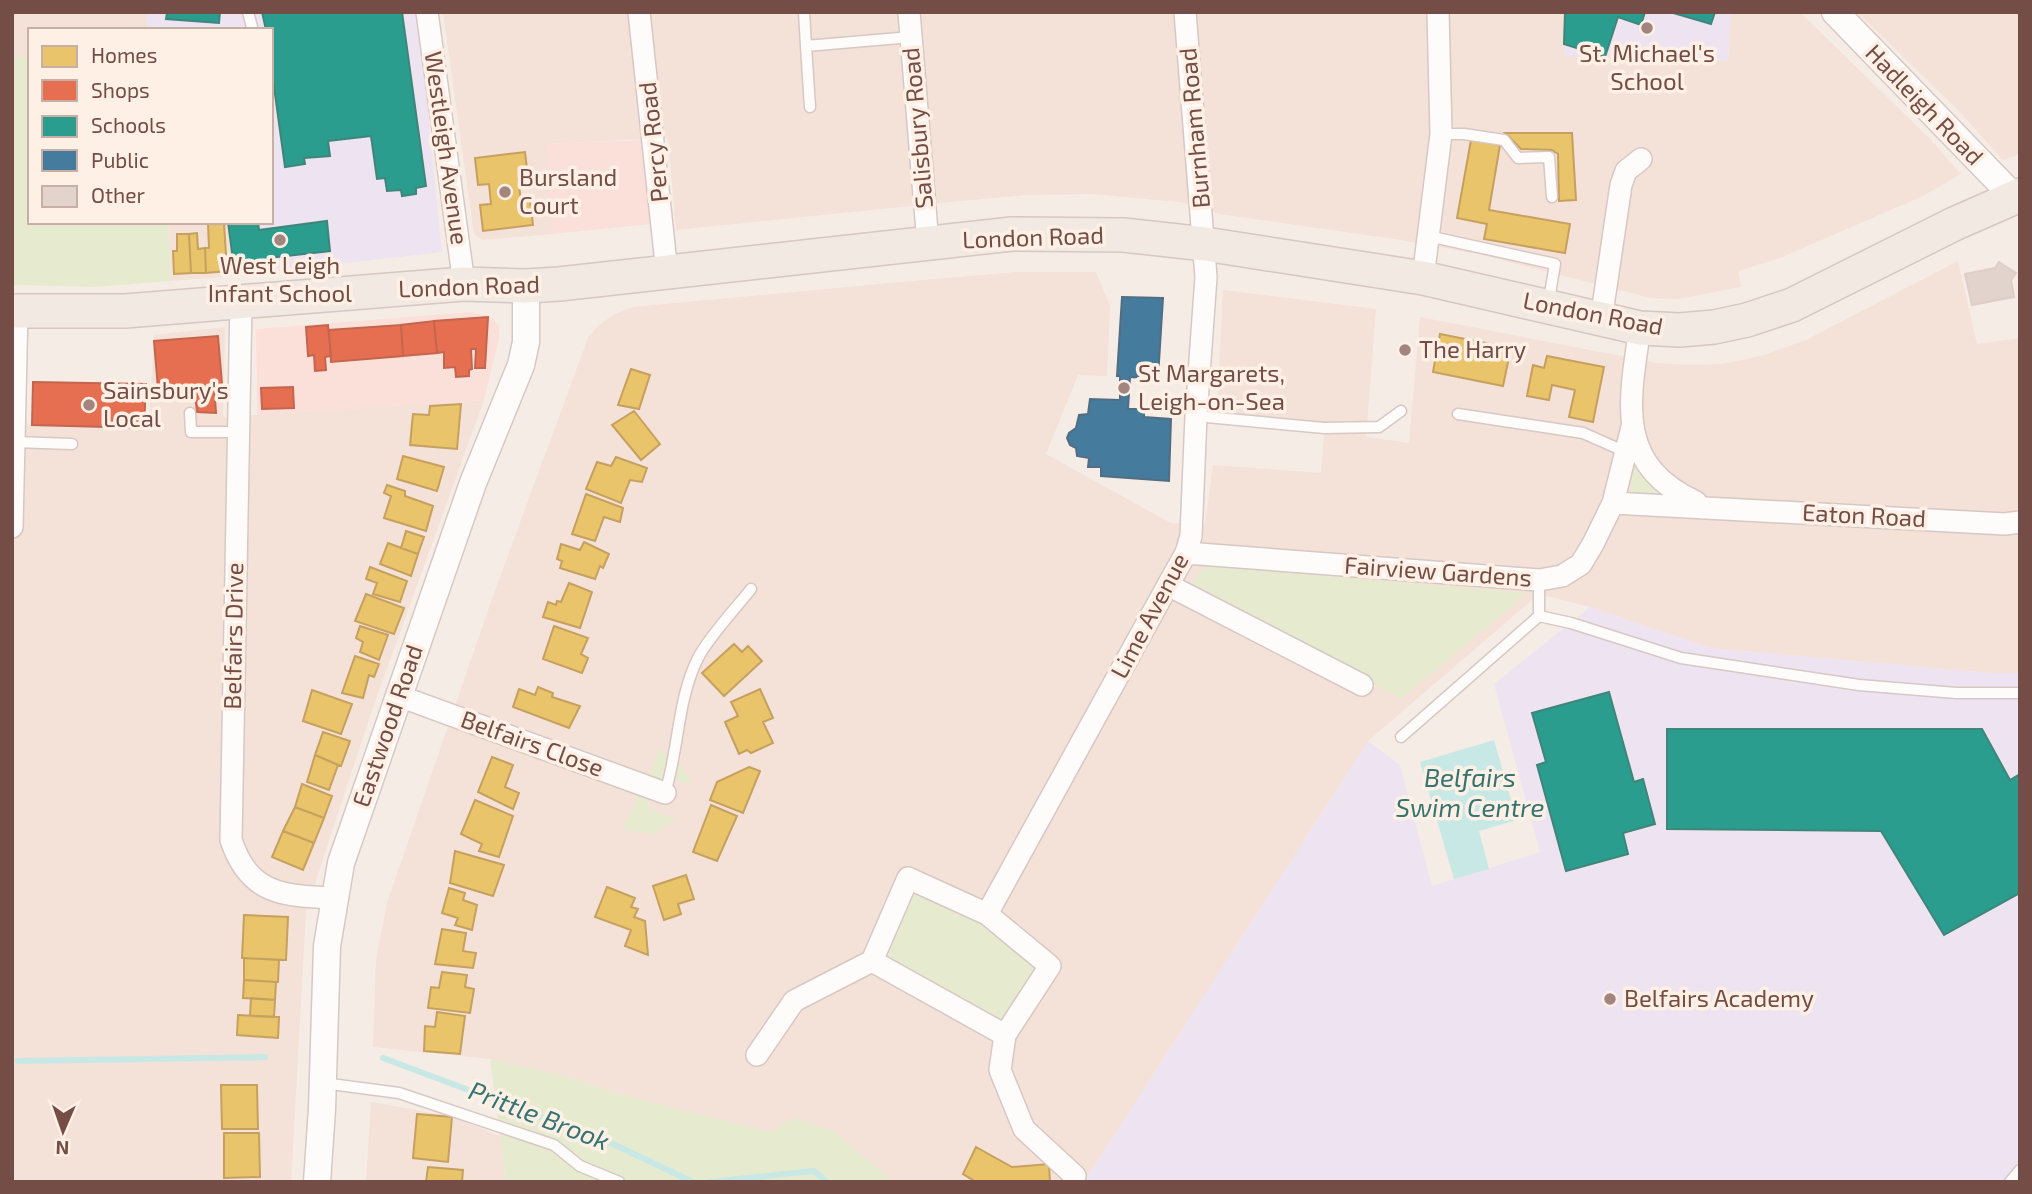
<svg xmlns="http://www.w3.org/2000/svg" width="2032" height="1194" font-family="'Exo 2',sans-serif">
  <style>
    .residential { fill: #f4e1d7 }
    .commercial { fill: #fbe0da }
    .education { fill: #eee3f0 }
    .green { fill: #e6ebcf }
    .water { fill: #c7e8e5 }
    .homes { fill: #e9c46a; stroke: #c6a05f; stroke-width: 2 }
    .shops { fill: #e76f51; stroke: #c4654e; stroke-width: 2 }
    .schools { fill: #2a9d8f; stroke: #408579; stroke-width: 2 }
    .public { fill: #457b9d; stroke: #536d83; stroke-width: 2 }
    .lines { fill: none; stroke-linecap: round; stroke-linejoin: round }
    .stream { stroke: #c7e8e5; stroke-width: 6 }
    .building { fill: #e3d3cd; stroke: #dfcdc8; stroke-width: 2 }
    .service-casing { stroke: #d7c8c4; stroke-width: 13 }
    .minor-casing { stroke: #d7c8c4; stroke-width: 24 }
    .tertiary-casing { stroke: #d7c8c4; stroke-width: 29 }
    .primary-casing { stroke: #d5c7c3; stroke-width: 36 }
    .service { stroke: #fefcfb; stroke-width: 10 }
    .minor { stroke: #fefcfb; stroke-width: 21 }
    .tertiary { stroke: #fefcfb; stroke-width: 26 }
    .primary { stroke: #f2e9e3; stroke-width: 33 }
    .poi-dot { fill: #a2857e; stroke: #fff0e6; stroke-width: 2.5 }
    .labels { text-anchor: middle; stroke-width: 7; stroke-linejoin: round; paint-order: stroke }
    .poi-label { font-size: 24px; fill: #744d46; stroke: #fff0e6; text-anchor: start }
    .street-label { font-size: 24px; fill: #744d46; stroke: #fff0e6 }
    .water-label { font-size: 26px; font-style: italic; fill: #367472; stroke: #fff0e6 }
  </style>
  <rect width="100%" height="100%" fill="#f6ece6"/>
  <!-- residential -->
  <path class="residential" d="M12,12H147L146,30H30V57H12Z
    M443,12H1565L1564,56L1728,61L1731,12H1800L1931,140L1961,174L1923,196L1780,258L1738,271L1741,287L1678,299L1651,298L1478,254L1394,239L1220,214L1180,202L1091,194L1026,195L940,203L676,230L668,138L547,144L553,234L482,240L474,234Z
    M1857,12H2020V154L2003,160L1957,109Z
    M168,222H228L234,276L171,281Z
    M1958,261L1977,344L2020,338V673H1990L1710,648L1590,607L1539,594L1368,741L1084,1182H894L833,1131L771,1132L622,1095L568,1077L490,1059L373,1047L376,960L387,903L493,596L588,338L598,326L613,315L633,307L901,282L1016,272H1096L1110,306L1107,376L1078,375L1046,454L1171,523L1205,525L1213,465L1321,473L1325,425L1217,411L1223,290L1376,309L1366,437L1409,443L1420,317L1657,363L1687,365L1722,364L1761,356L1806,340Z
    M225,327L223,417L484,400L372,710L306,911L291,1182H12V424L149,428L154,335Z
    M371,1102L449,1116L500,1136L506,1182H366Z"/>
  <!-- commercial -->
  <path class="commercial" d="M643,140L652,224L553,234L546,144Z
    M472,312L493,318L499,327V339L484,400L257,415L256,329Z"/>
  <!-- education -->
  <path class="education" d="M147,12H418L442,252L234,276L228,222H271V30H146Z
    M1565,12H1731L1728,61L1564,56Z
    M1590,607L1710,648L1990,673H2020V1182H1084L1368,741L1400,765L1432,886L1540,852L1494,684Z"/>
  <!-- green -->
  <path class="green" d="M12,57H30V222H168L171,281L95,287L12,285Z
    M1638,463L1660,491L1659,495L1635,494L1631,490L1634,464Z
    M1206,566L1527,593L1401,699L1191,584Z
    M659,750C671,759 690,768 690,785L667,777L662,787L646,783Z
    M639,795L648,798V808L676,819L653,834L623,829Z
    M911,886L984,920L1041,966L1002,1026L878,959Z
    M490,1059L568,1077L622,1095L771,1132L793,1118L833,1131L894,1182H506Z"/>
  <!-- water -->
  <path class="water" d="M1494,740L1517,820L1479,831L1489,869L1454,879L1420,762Z"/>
  <!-- homes -->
  <path class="homes" d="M1505,133H1572L1576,200L1559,201L1558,154L1552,150L1521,149Z
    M1471,140L1500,145L1489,210L1570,224L1565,253L1484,239L1487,224L1457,218Z
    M525,152L528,177L518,178L521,201L530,200L533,225L483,231L480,205L491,204L489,184L478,185L475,158Z
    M224,223L227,271L206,273L205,248H209L208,224Z
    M197,233L198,249L205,248L206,273H191L189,234Z
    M177,234H189L191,273L174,274L173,251H177Z
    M1440,334L1511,348L1503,386L1433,372Z
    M1547,356L1604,367L1593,422L1569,417L1575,390L1552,385L1549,400L1527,396L1533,365L1544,368Z
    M631,369L650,375L639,409L618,405Z
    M461,404L457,449L410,445L413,414L429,415L430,406Z
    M634,411L660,444L641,460L612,425Z
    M403,456L444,467L437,491L397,479Z
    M616,457L647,468L642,482L630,480L621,503L586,489L597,462L611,466Z
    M387,485L405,491V496L433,506L426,531L384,518L391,496L384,493Z
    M586,494L623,508L620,522L604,517L595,541L572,534Z
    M406,531L424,537L418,554L401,548Z
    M584,542L609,554L603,568L600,566L595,579L560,568L562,561L557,559L561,544L580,550Z
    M388,543L418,554L411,576L380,564Z
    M370,567L407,581L400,602L373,594L377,583L366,579Z
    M569,583L592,592L580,628L543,617L548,602L556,605L557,601L561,602Z
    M366,594L404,608L394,634L355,621Z
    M360,626L388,635L379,660L360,652L363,642L356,638Z
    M554,626L588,638L581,654L588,658L582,673L543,659Z
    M734,644L742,652L748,646L762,661L724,696L702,673Z
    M355,656L379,664L374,677L369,675L363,698L342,693Z
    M538,687L553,693L552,697L580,706L569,728L513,707L519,689L535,695Z
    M760,689L773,718L763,722L773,743L751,753L747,750L739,754L725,722L738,716L731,702Z
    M312,690L352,704L341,734L303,721Z
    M323,732L350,741L341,766L315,755Z
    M315,755L338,765L329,790L307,782Z
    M492,757L513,765L505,787L519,793L513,809L478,792Z
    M749,767L760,771L743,813L710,800L717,782Z
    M302,784L332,796L324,818L295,807Z
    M475,800L513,816L499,857L479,851L482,844L461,834Z
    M711,805L737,816L717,861L693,852Z
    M295,807L324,818L314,843L283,831Z
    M283,831L314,843L303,870L272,857Z
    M455,851L504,865L493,896L450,883Z
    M686,875L694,899L678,904L681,914L664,920L653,886Z
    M607,887L635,898L631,907L638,909L634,917L645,921L648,955L625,946L631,930L595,917Z
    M449,888L465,893L463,900L477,905L472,930L455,925L458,918L442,913Z
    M244,915L288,917L286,960L242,958Z
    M442,929L466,933L463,951L476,953L473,968L435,964Z
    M244,958L279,960L278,982L244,980Z
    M442,972L467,975L465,987L474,989L470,1013L428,1008L431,987L439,988Z
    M244,980L276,982L275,1000L243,998Z
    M251,998L275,1000L274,1017L250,1016Z
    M437,1012L465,1016L460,1054L424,1051L425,1026L435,1027Z
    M238,1015L279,1017L278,1038L237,1035Z
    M221,1085H257L258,1129H222Z
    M417,1114L452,1117L448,1162L413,1158Z
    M224,1133H259L260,1177L224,1178Z
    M976,1147L1012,1167L1049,1164L1050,1182H976L963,1174Z
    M428,1167L463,1170L462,1182H426Z"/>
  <!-- shops -->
  <path class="shops" d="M488,317L485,368H475L476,349H471L472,369L469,370V376L456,377L455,367L444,368V352L437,353L434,321Z
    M434,321L437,353L403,356L401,325Z
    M328,325L331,356L325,357L326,370L315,371L314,355L308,356L306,327Z
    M401,325L403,356L331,362L329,330Z
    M218,336L222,384L214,385L216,413L197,412L194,386L158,389L154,341Z
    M33,382L146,384L144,428L32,425Z
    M293,387L294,408L262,409L261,388Z"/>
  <!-- schools -->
  <path class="schools" d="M167,12H220L219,23L166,19Z
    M262,12H402L426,186L416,188V194L402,196L401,190L387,191L385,178L377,179L371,136L328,141L330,156L304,158L305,164L285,167L271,65V30H266Z
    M1565,12H1645L1641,25L1618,17L1605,57L1564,44Z
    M1670,12H1715L1711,24Z
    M327,221L330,251L269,258V263L234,268L228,222H258L259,230Z
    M1609,692L1634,782L1643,779L1655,824L1623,833L1628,854L1566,871L1537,765L1546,762L1532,713Z
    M1667,729H1982L2010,780L2020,774V893L1944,935L1881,831L1667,829Z"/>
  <!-- public -->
  <path class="public" d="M1122,297L1163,298L1158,378L1130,377L1128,409H1144V417L1171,419L1169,481L1101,476V467H1088L1089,458L1077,456L1076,448L1070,445L1067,438L1069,433L1076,428L1079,415L1088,414L1090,399L1120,400V376H1117Z"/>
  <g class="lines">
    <!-- stream -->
    <path class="stream" d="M383,1058L613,1144L693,1182
      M18,1061L265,1057
      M710,1182L814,1171L827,1182"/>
  </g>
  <!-- building -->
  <path class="building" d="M1999,262L2016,273L2011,280L2014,297L1972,305L1965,274L1995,268Z"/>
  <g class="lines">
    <!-- service casing -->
    <g class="service-casing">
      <path id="service" d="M248,12L252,27
        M804,12L806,46
        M810,107L806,46L911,37
        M1441,134H1464L1504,140L1518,158L1549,157L1552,197
        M1428,236L1555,264L1548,305
        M190,413L191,432H238
        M1458,414L1583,433L1626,452
        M1196,416L1324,428L1379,427L1401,411
        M14,442L72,444
        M1539,616L1571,623L1681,658L1859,685L1956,693H2020
        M1401,737L1539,616V580
        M665,793C679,749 677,700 698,658C708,638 736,608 751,589
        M323,1083L399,1093L554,1145L580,1166L619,1182
        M2010,1182L2020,1170"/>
    </g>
    <!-- minor casing -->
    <g class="minor-casing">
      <path id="minor" d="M427,12L464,284
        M639,12L667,273
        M909,12L928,244
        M1423,278L1441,134L1438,12
        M241,301L231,840C249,894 282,896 334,898
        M1601,320L1621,185L1626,171L1641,159
        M1640,328C1629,402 1615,465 1696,502
        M1613,503L2005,524L2020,522
        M12,527L17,311
        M1186,553L1539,580L1562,576L1581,564L1593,544L1613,503L1632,427
        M1168,585L1362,685
        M399,696L665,793
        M908,878L987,914L1050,966L1005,1035L872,961Z
        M987,914L1168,585L1186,553L1191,536L1196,416L1206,277L1185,12
        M1005,1035L1000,1070L1024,1129L1075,1176
        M757,1055L794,1001L872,961"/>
    </g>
    <!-- tertiary casing -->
    <g class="tertiary-casing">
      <path id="tertiary" d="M1835,12L2014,197
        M317,1182L322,1109L327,946L341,863L473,483L521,365L526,342V286"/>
    </g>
    <!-- primary casing -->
    <g class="primary-casing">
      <path id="primary" d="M12,311H125L464,284L526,286L559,284L1012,234L1123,235L1205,244L1423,278L1640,328L1680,330L1714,327L1747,320L1792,305L1954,224L2020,195"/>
    </g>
    <!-- service -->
    <use href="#service" class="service"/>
    <!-- minor -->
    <use href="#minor" class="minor"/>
    <!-- tertiary -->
    <use href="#tertiary" class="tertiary"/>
    <!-- primary -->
    <use href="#primary" class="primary"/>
  </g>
  <!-- markers -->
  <g class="poi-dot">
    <circle cx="1647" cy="28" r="7"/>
    <circle cx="505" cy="192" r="7"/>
    <circle cx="280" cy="240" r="7"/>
    <circle cx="1405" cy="350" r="7"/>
    <circle cx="1124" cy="388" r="7"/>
    <circle cx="89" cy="405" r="7"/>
    <circle cx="1610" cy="999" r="7"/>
  </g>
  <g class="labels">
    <!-- poi labels -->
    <g class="poi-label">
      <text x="1647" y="62" text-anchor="middle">St. Michael's<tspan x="1647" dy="28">School</tspan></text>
      <text x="519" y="186">Bursland<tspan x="519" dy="28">Court</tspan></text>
      <text x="280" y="274" text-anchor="middle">West Leigh<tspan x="280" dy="28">Infant School</tspan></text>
      <text x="1419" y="358">The Harry</text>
      <text x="1138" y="382">St Margarets,<tspan x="1138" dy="28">Leigh-on-Sea</tspan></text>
      <text x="103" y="399">Sainsbury's<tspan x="103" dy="28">Local</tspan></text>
      <text x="1624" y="1007">Belfairs Academy</text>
    </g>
    <!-- street labels -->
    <g class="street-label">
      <text transform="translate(1924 105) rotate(46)" y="8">Hadleigh Road</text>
      <text transform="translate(918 128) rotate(-95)" y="8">Salisbury Road</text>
      <text transform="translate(1195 128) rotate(-95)" y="8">Burnham Road</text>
      <text transform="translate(654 142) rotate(-96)" y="8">Percy Road</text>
      <text transform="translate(446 148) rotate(82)" y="8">Westleigh Avenue</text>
      <text transform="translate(1033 238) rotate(-2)" y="8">London Road</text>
      <text transform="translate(469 287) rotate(-2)" y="8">London Road</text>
      <text transform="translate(1593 314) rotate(11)" y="8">London Road</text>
      <text transform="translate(1864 516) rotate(3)" y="8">Eaton Road</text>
      <text transform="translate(1438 572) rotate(4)" y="8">Fairview Gardens</text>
      <text transform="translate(1150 616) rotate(-62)" y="8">Lime Avenue</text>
      <text transform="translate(234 636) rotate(-89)" y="8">Belfairs Drive</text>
      <text transform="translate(388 726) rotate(-71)" y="8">Eastwood Road</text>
      <text transform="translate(532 744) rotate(20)" y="8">Belfairs Close</text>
    </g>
    <!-- water labels -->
    <g class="water-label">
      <text x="1470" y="787">Belfairs<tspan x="1470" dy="30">Swim Centre</tspan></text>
      <text transform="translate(539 1116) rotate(21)" y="9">Prittle Brook</text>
    </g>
  </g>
  <!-- border -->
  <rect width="2032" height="1194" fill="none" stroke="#744d46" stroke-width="28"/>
  <!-- legend -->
  <rect x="28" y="28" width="245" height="196" fill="#fff0e6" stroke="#c7afa6" stroke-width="2"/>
  <rect x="42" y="46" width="35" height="21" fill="#e9c46a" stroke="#c7afa6" stroke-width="2"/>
  <text x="91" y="63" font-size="21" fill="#744d46">Homes</text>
  <rect x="42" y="80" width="35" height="21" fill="#e76f51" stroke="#c7afa6" stroke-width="2"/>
  <text x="91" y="98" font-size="21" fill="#744d46">Shops</text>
  <rect x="42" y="116" width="35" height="21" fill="#2a9d8f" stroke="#c7afa6" stroke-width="2"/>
  <text x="91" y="133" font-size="21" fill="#744d46">Schools</text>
  <rect x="42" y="150" width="35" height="21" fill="#457b9d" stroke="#c7afa6" stroke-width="2"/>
  <text x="91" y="168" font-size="21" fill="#744d46">Public</text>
  <rect x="42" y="186" width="35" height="21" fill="#e3d3cd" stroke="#c7afa6" stroke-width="2"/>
  <text x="91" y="203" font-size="21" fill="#744d46">Other</text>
  <!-- north arrow -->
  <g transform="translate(63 1131) rotate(182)" stroke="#fff0e6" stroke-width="5" paint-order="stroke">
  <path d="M0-5L12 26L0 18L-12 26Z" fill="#744d46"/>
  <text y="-10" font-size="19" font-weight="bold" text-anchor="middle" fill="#744d46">N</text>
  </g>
</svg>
